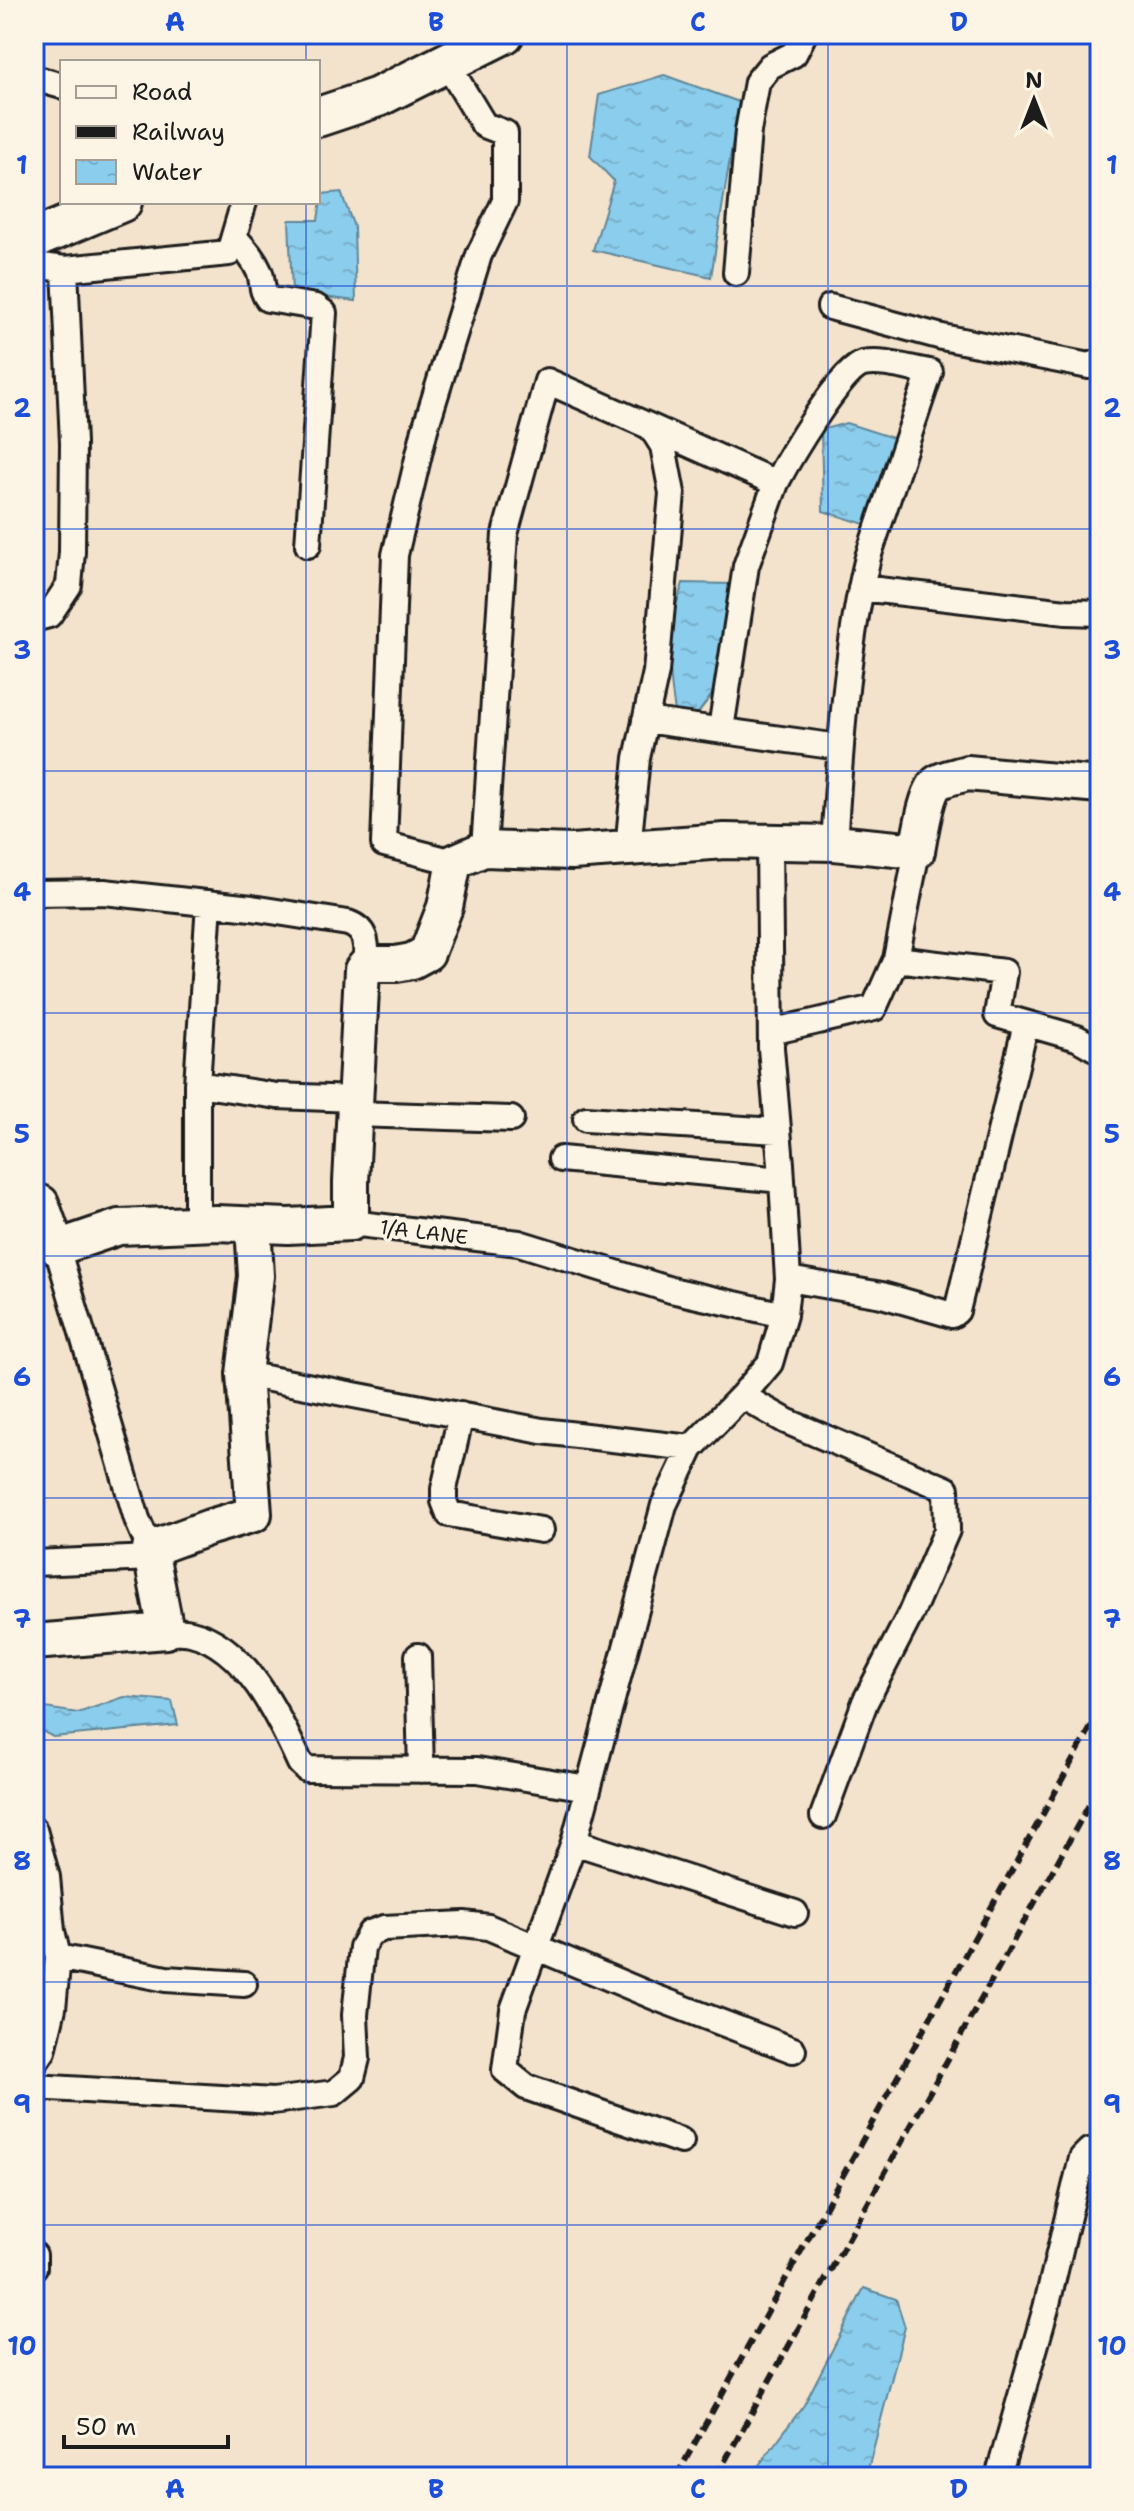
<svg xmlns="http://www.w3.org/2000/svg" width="1134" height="2511" font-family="'Shantell Sans',sans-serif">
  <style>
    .water { fill: url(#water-ripples); stroke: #5f8699; stroke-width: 2 }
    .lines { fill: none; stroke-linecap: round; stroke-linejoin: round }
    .street-casing { stroke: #1c1c1c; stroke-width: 30 }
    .secondary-casing { stroke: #1c1c1c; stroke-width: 40 }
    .primary-casing { stroke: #1c1c1c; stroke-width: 44 }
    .street { stroke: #fcf5e5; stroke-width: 24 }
    .secondary { stroke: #fcf5e5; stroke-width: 34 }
    .primary { stroke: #fcf5e5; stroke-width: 38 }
    .rail { stroke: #1c1c1c; stroke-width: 6; stroke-dasharray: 12 6; stroke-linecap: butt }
    .grid { fill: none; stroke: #1d4ed8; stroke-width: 2; stroke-opacity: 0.55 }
    .labels { text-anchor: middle; stroke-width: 7; stroke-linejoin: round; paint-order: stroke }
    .street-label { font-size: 20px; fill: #1c1c1c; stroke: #fcf5e5 }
    .neatline { fill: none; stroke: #1d4ed8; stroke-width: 3 }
    .grid-label { font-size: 26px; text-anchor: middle; font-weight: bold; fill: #1d4ed8 }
  </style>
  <defs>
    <pattern id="water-ripples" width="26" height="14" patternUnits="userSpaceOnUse" patternTransform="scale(2)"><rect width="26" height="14" fill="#8bcdec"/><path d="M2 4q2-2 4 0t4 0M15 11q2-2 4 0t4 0" fill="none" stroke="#77afca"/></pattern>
  </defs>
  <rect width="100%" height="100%" fill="#f4e3cc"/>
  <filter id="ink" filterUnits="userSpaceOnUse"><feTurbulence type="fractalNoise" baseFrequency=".0125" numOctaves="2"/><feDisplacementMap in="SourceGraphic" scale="16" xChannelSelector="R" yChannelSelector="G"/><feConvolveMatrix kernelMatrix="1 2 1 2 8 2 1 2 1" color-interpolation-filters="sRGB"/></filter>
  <g filter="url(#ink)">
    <!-- water -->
    <path class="water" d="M664,75L739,102L711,277L593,250L614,181L590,156L599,95Z
      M341,192L354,227L356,301L292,293L289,220H318L322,194Z
      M846,423L906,442L871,526L823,511L821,430Z
      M683,583L736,584L719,685L698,713L675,712C667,659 666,634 683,583Z
      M124,1697L172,1701L178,1725L53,1737L34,1727V1714L39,1707L78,1713Z
      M864,2288L896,2299L905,2327L866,2477H750L804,2405Z"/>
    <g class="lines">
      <!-- street casing -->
      <g class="street-casing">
        <path id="street" d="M446,62L484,125L505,133V201L479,255L425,429L395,555L384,844L454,862
          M34,78L62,86
          M235,238C245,249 254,259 260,273C263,282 261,291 268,299L316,307L324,313L308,545
          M34,265L65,269L73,443L72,552L69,585L49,615L34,619
          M65,269L229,253L244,202
          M736,273L748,131L757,82L770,66L794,54L804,34
          M830,307L942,337L1089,366L1100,362
          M651,427L776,483L746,566L721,729
          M776,483C788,460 841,369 863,364C883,360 910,369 930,372L868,557C845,652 841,746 834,843
          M861,588L1066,612L1100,613
          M645,720L839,747
          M484,849L505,534L547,381L651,427L663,446L672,493L656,672L637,758L628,848
          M917,851L896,959L1004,972L997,1015L1077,1038L1100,1051
          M34,893L104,892L252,908L348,923C368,930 366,945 367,964
          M771,1032L874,1008L896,959
          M197,1084L277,1096L354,1099
          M354,1114L511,1119
          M586,1119L778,1131
          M561,1159L782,1180
          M197,1223V1084L209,903
          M351,1223L519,1243L671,1290L784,1315
          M57,1248L137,1519L150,1549
          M788,1279L882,1295L952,1315L957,1311L1026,1024
          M244,1374L542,1431L691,1448
          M742,1396L786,1421L946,1489L947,1530L910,1615L865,1702L823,1816
          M461,1415L444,1489V1501L449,1514L541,1530
          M34,1563L152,1558
          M166,1631C174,1632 183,1631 191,1633C246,1646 279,1717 300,1763L306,1769L477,1770L588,1788
          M418,1656L421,1770
          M34,1830L47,1877L52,1931L58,1957L53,2008L43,2051L34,2064
          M574,1842L795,1913
          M58,1957L166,1979L244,1984
          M34,2087L273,2101L334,2093L352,2078L357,2058L355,2015L362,1947L370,1933L384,1928L464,1924L488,1927L657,1998L793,2050
          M681,2141L526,2087L505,2070L513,2010L574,1842L664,1505L691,1448L742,1396L770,1363L784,1315L788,1279L781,1164L771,1048L769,840
          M34,2255V2267
          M998,2477L1046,2308L1082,2158L1089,2151L1100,2150"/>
      </g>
      <!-- secondary casing -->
      <g class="secondary-casing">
        <path id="secondary" d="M34,1204L41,1203L57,1248L119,1227L216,1223L288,1226L351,1223V1182L362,970L367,964H396L412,961L427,953L445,907L454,862L484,849L572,852L725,841L834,843L917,851C920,836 926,793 937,783C944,778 958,776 967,773L1100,785
          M34,1642L166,1631L150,1549L210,1527L254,1514L244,1374L256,1276L253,1225"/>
      </g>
      <!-- primary casing -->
      <g class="primary-casing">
        <path id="primary" d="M318,117L378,97L504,34
          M34,239L122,202"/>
      </g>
      <!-- street -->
      <use href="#street" class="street"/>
      <!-- secondary -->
      <use href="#secondary" class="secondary"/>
      <!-- primary -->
      <use href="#primary" class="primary"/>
      <!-- rail -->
      <path class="rail" d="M676,2477L1100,1711
        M716,2477L1100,1785"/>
    </g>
  </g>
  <!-- grid -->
  <path class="grid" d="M306,34V62M567,34V2477M828,34V2477M306,202V2477M34,286H1100M34,529H1100M34,771H1100M34,1013H1100M34,1256H1100M34,1498H1100M34,1740H1100M34,1982H1100M34,2225H1100"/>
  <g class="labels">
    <!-- street labels -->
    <g class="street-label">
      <text transform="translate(424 1232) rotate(7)" y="7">1/A LANE</text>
    </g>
  </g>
  <!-- margin -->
  <rect width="1134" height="2511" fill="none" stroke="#fcf5e5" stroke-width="88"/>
  <!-- legend -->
  <rect x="60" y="60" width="260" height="144" fill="#fcf5e5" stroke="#a29e95" stroke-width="2"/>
  <rect x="76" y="86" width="40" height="12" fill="#fcf5e5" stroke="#a29e95" stroke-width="2"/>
  <text x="132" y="100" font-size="24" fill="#1c1c1c">Road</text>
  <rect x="76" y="126" width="40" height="12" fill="#1c1c1c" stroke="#a29e95" stroke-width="2"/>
  <text x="132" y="140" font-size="24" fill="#1c1c1c">Railway</text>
  <rect x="76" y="160" width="40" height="24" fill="url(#water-ripples)" stroke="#a29e95" stroke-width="2"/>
  <text x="132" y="180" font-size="24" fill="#1c1c1c">Water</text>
  <!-- north arrow -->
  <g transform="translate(1034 100)" stroke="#fcf5e5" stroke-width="6" paint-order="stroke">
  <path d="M0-6L14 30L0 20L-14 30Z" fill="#1c1c1c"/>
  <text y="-12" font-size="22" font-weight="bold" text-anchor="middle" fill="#1c1c1c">N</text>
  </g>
  <!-- scale -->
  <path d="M64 2435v12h164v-12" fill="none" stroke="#1c1c1c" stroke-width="4"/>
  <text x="76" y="2435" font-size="24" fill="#1c1c1c" stroke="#fcf5e5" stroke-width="6" paint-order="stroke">50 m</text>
  <rect x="44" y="44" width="1046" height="2423" class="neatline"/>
  <g class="grid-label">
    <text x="175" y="31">A</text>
    <text x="436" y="31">B</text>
    <text x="698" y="31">C</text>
    <text x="959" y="31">D</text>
    <text x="22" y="174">1</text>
    <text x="1112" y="174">1</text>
    <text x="22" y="417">2</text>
    <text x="1112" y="417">2</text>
    <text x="22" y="659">3</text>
    <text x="1112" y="659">3</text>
    <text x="22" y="901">4</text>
    <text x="1112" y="901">4</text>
    <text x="22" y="1143">5</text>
    <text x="1112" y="1143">5</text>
    <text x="22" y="1386">6</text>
    <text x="1112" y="1386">6</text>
    <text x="22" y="1628">7</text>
    <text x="1112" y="1628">7</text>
    <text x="22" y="1870">8</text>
    <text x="1112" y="1870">8</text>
    <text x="22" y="2113">9</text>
    <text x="1112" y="2113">9</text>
    <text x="22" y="2355">10</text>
    <text x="1112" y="2355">10</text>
    <text x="175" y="2498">A</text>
    <text x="436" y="2498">B</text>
    <text x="698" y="2498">C</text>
    <text x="959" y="2498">D</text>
  </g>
</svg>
